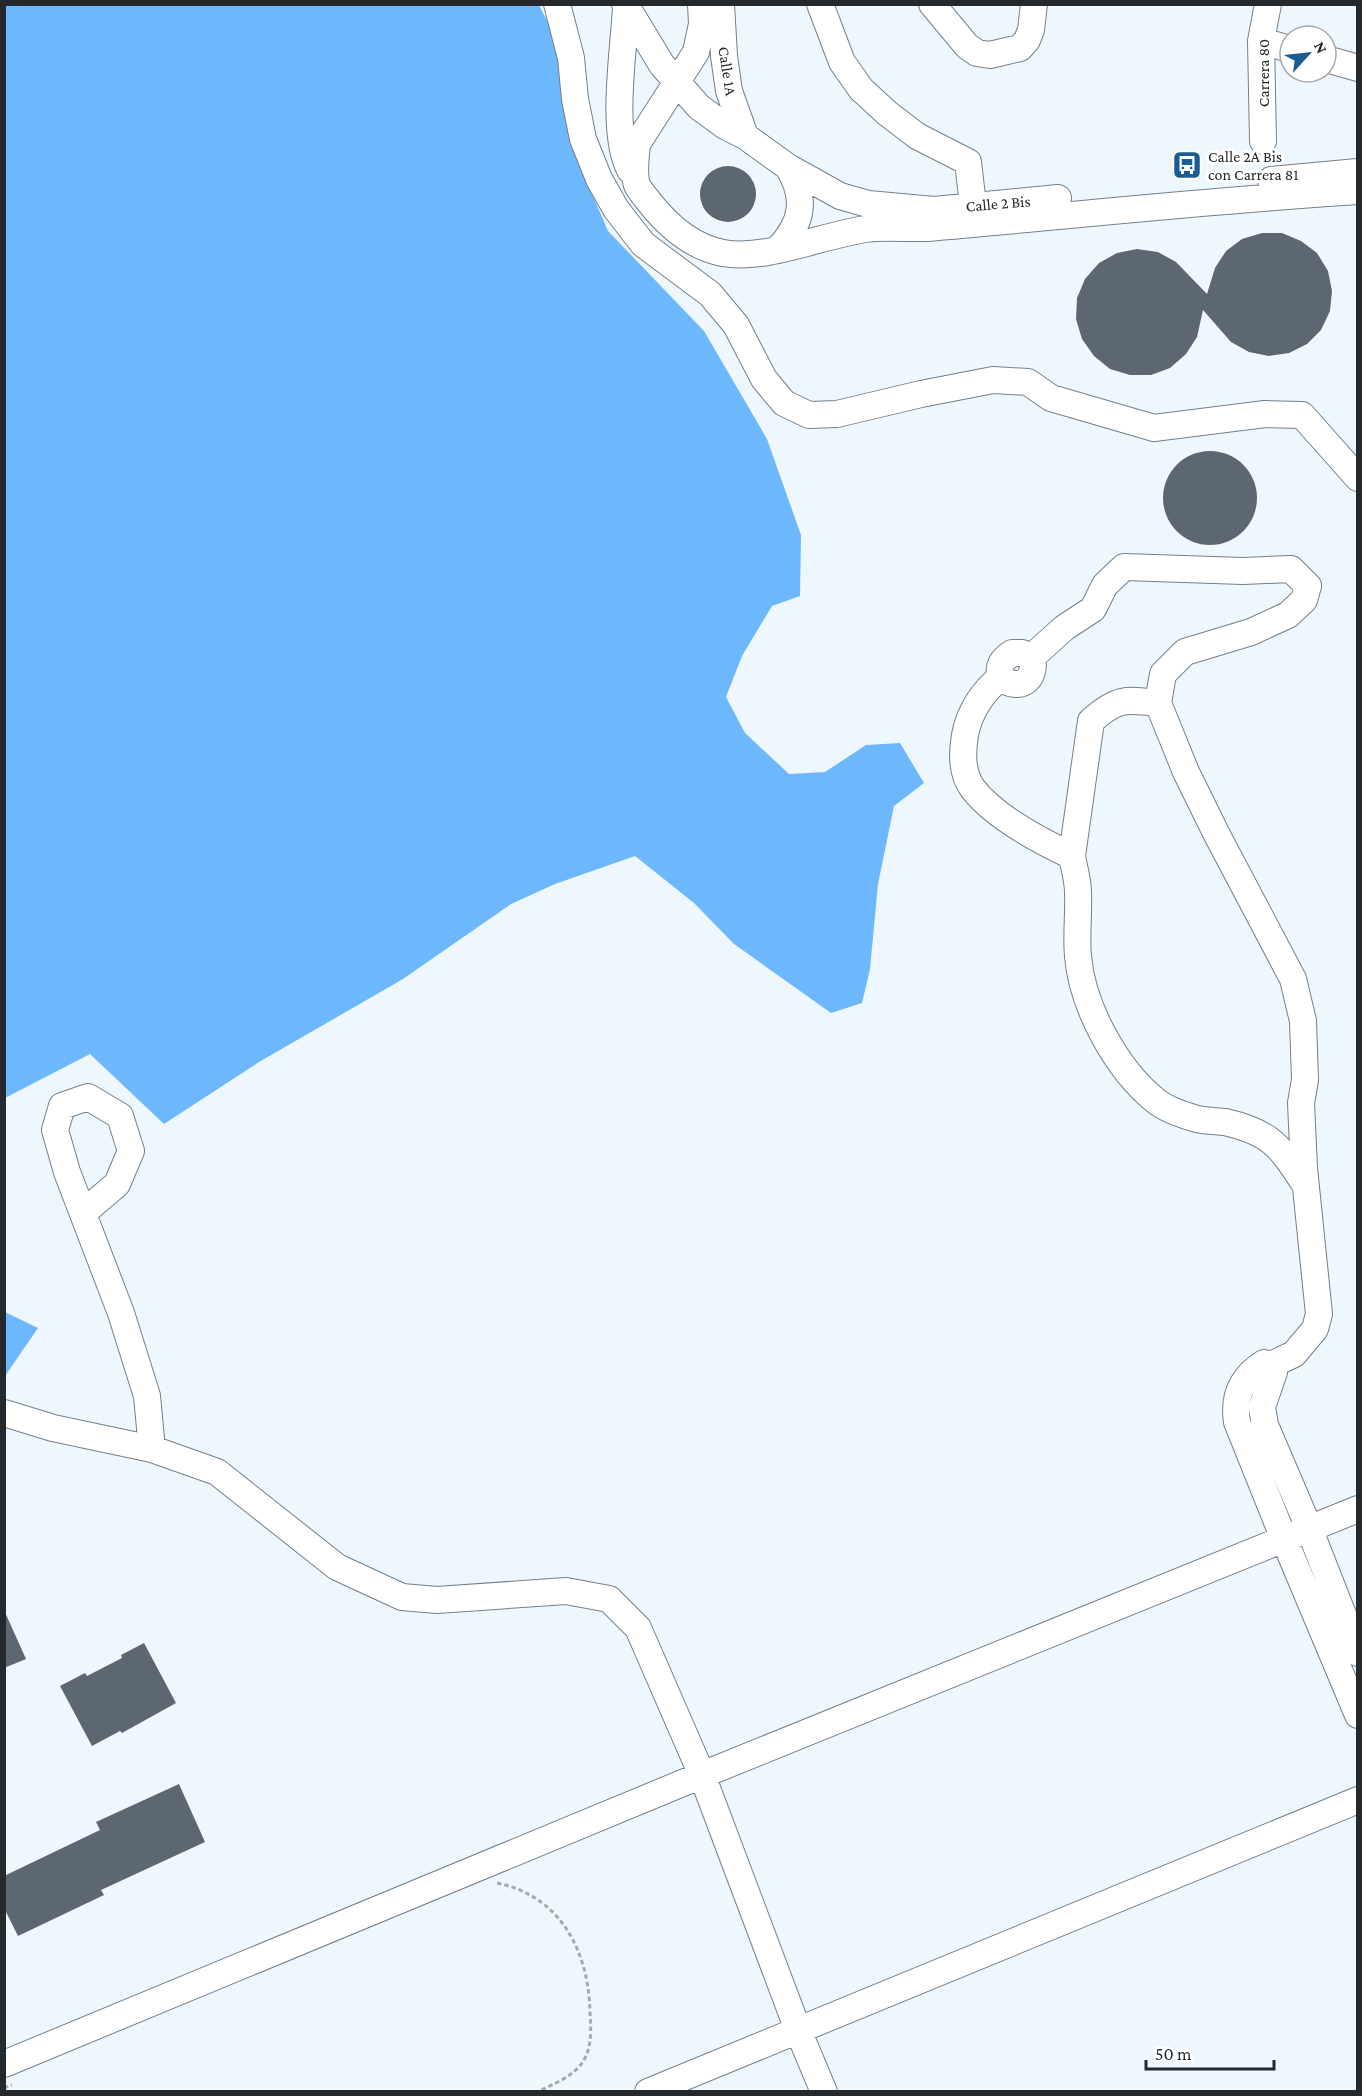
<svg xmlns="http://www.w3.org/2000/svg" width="1362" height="2096" font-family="'Crimson Pro',serif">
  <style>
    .forest { fill: #6db8fd }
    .building { fill: #5c6771 }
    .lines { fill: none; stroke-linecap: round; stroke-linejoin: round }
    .minor-casing { stroke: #737f8a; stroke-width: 28 }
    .path { stroke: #a3aab0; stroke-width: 3; stroke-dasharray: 4.5 3; stroke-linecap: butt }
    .minor { stroke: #fff; stroke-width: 26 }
    .labels { text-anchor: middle; stroke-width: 6; stroke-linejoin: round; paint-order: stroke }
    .street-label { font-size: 16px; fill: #24292e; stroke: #fff }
    .poi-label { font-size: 16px; fill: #24292e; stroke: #fff; text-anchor: start }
  </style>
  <rect width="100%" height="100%" fill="#eff7fe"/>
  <!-- forest -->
  <path class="forest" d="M5,5H539L561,48L570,143L608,231L704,331L767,439L801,535L800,596L772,606L742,656L726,697L745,733L789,774L825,772L866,745L900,743L924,783L894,806L878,884L870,969L862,1003L831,1013L734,944L694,903L635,856L555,884L511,904L403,979L259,1062L164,1124L90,1054L5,1098Z
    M5,1312L38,1328L5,1376Z"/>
  <!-- building -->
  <path class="building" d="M700 194a28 28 0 1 1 56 0a28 28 0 1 1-56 0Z
    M1262,233H1282L1301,241L1317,253L1328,271L1332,291L1330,311L1321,330L1307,344L1289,353L1269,356L1249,352L1231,342L1203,310L1197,337L1186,354L1170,368L1151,375H1130L1110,369L1094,356L1082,339L1076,319L1077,298L1085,279L1099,263L1117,253L1137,249L1158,252L1176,262L1207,294L1215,268L1226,251L1242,239Z
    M1163 498a47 47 0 1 1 94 0a47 47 0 1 1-94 0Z
    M4,1610L26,1659L4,1668Z
    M144,1643L176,1703L122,1733L120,1731L92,1746L60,1686L85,1673L87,1676L122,1658L121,1655Z
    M179,1784L205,1842L101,1890L104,1895L18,1936L4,1908V1876L100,1830L96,1822Z"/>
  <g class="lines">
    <!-- minor casing -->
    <g class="minor-casing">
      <path id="minor" d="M557,4L571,58L575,99L583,139L599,179L616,209L643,244L710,294L736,325L764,379L784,403L809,415L837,414L921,394L993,380L1028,382L1051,398L1154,428L1265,414L1302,415L1358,478
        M625,4L662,65L699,107L725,126L745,136L788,167L840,196L868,204L934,210L1058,198
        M701,4L702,24L696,52L637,144C636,156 633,173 637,185C640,191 646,198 650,203C669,227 692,247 723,253C765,261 823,235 866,229C890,226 914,230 938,227C1078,215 1217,200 1358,191
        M721,4L724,56L729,91L745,136
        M820,4L842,62L861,89L887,113L917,136L968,162L973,205
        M932,4L967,46L977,53L990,55L1020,48L1027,40L1031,30L1034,4
        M626,7C624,50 610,132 630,170
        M1261,41L1290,49
        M1326,59L1358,68
        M1263,141L1261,41L1268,4
        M1271,180L1358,172
        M778,249C803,223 807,198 788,167
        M1012,653H1022L1032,657C1037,680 1020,692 1000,678C998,665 1002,660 1012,653Z
        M1032,657L1064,628L1093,609L1105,585L1124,567L1243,571L1291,569L1308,586L1304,600L1288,615L1251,632L1185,652L1163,674L1158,703L1186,772L1216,833L1293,979L1303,1021L1305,1080L1301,1103L1304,1168L1319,1314L1315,1329L1294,1354L1271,1365L1264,1363C1242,1377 1233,1396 1237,1422L1284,1539L1358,1715
        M1000,678C982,692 969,713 965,735C962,753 961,773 973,789C995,817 1040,841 1072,856C1074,868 1078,880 1078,892C1079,913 1076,935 1078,956C1082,1006 1116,1069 1156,1101C1167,1110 1183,1115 1197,1119C1206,1121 1216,1121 1225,1122C1270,1132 1280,1146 1304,1183
        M1072,856L1091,721C1117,698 1125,699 1158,703
        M83,1213L117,1184L131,1151L120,1116L88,1097L62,1106L55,1130L67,1172L121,1313L147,1396L152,1449
        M1271,1365L1274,1372L1262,1407L1265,1425L1309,1528L1358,1653
        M4,1413L53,1428L152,1449L217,1472L337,1567L402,1597L437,1600L566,1591L609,1599L638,1628L702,1775L798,2030L824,2092
        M4,2064L702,1775L1358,1509
        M648,2092L1358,1800"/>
    </g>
    <!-- path -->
    <path class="path" d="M497,1883C561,1896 589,1952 590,2013C591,2028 592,2044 585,2058C576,2076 555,2083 537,2092
      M4,2088L12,2085"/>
    <!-- minor -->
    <use href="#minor" class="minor"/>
  </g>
  <!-- icons -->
  <defs>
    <g id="bus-square" transform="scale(1.5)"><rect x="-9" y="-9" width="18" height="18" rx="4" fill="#1b5c92" stroke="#fff"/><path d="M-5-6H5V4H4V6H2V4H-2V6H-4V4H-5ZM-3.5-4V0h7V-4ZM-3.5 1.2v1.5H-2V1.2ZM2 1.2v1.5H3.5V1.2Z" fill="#fff"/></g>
  </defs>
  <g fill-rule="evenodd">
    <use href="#bus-square" x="1187" y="165"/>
  </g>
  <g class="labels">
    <!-- street labels -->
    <g class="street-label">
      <text transform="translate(728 71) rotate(81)" y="6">Calle 1A</text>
      <text transform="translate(1263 73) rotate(-90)" y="6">Carrera 80</text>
      <text transform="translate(998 203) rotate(-5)" y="6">Calle 2 Bis</text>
    </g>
    <!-- poi labels -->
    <g class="poi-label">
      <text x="1208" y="162">Calle 2A Bis<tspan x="1208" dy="18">con Carrera 81</tspan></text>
    </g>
  </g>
  <!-- border -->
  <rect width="1362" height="2096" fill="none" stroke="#24292e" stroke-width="12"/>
  <!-- north arrow -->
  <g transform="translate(1308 54) rotate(63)"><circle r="28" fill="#ffffff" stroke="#a7a9ab" stroke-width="1.5"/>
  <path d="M0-4.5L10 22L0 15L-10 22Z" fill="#1b5c92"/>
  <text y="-9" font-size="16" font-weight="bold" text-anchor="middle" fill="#24292e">N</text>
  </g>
  <!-- scale -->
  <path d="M1146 2060v9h128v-9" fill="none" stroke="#24292e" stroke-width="3"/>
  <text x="1155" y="2060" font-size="18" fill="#24292e" stroke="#ffffff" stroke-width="4.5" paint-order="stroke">50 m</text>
</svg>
